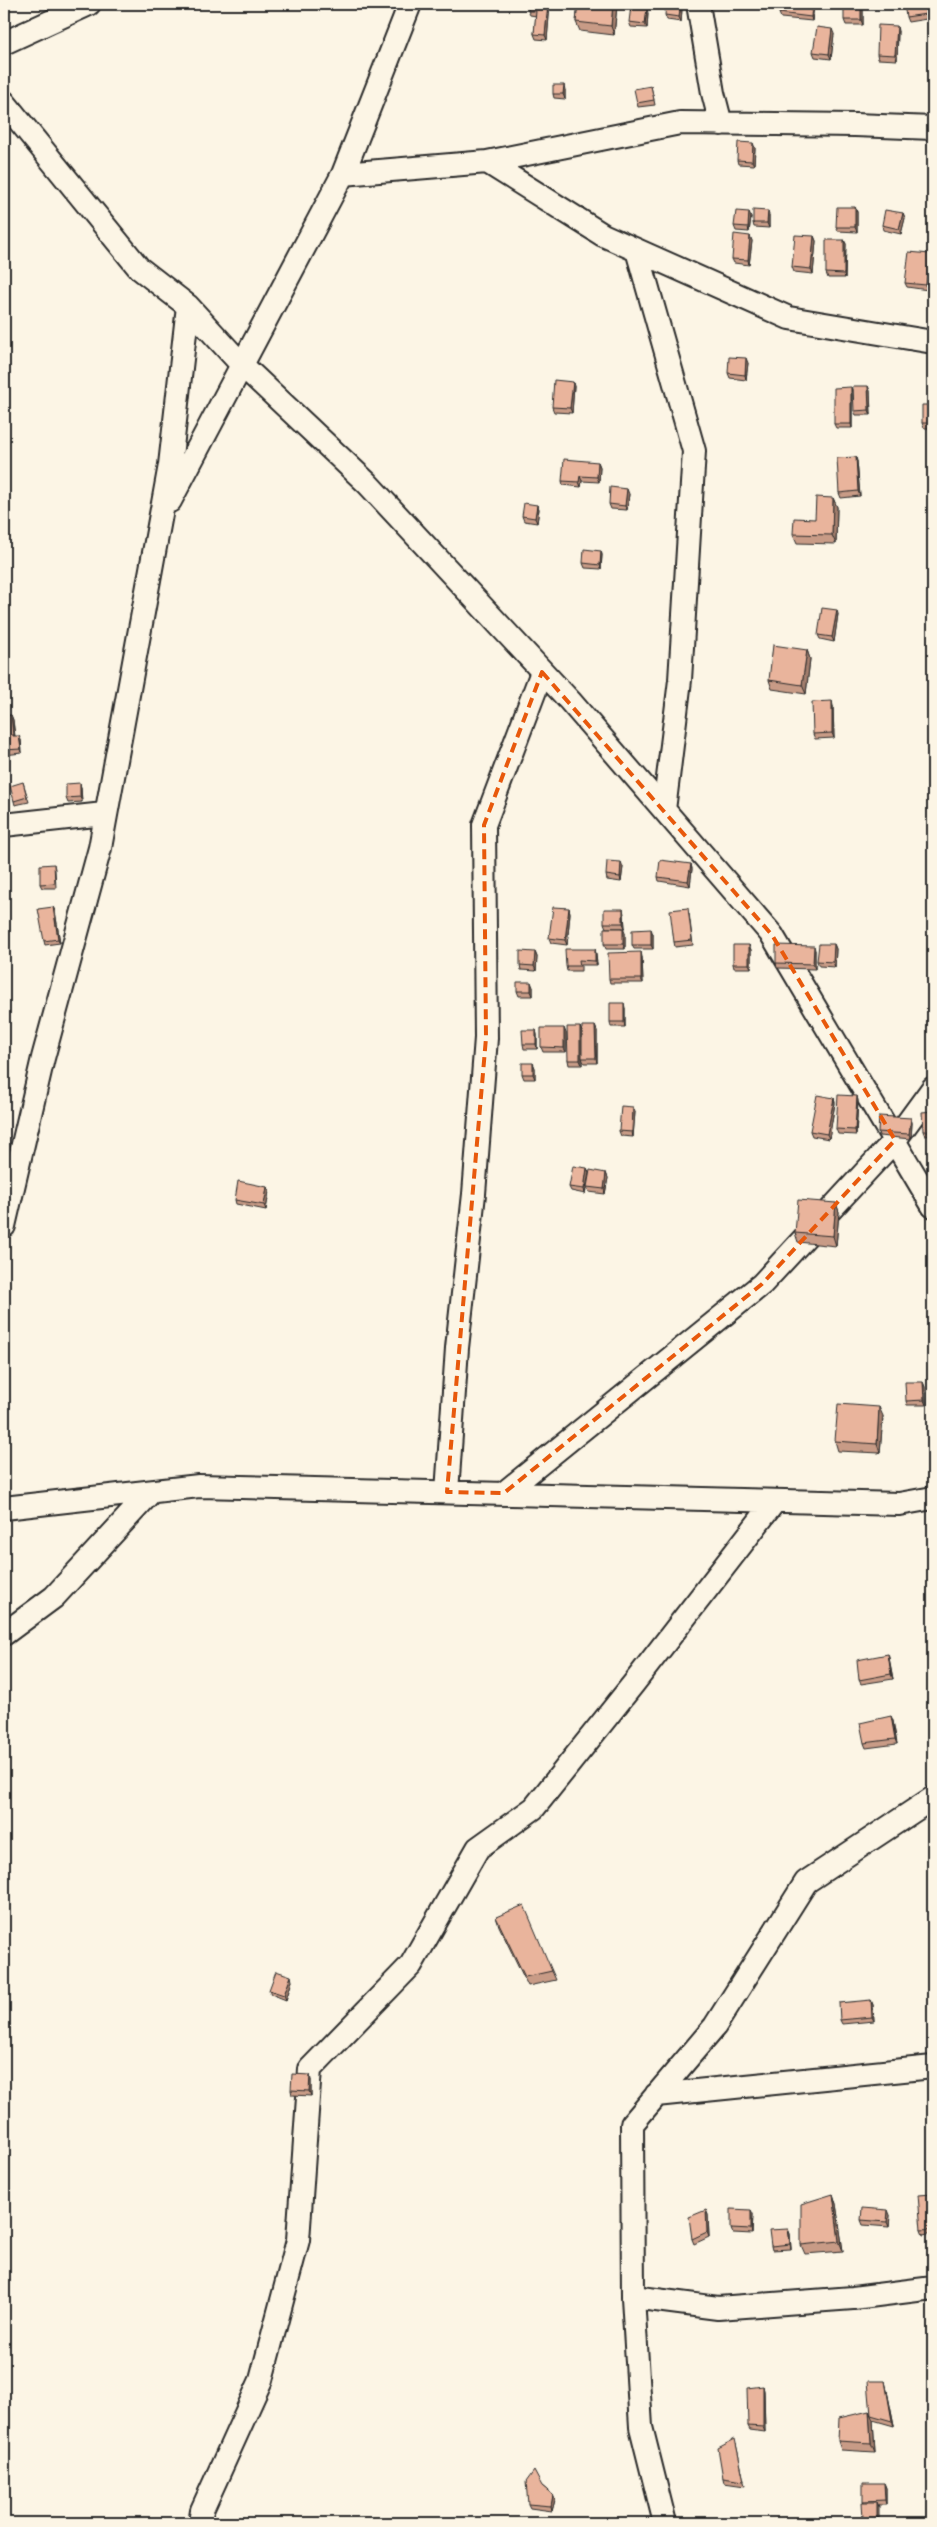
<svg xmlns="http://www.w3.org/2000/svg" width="937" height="2527" font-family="Kalam,sans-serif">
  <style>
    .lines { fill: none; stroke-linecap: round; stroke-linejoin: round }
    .street-casing { stroke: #2b2b2b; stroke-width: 26 }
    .street { stroke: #fcf5e5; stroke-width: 22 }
    .wall { fill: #c89b86; stroke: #2b2b2b }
    .shaded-wall { fill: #a37e6d; stroke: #2b2b2b }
    .building { fill: #e9b49c; stroke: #2b2b2b }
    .marked { fill: none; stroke: #e8590c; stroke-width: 4; stroke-dasharray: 10 6; stroke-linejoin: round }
  </style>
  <rect width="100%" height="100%" fill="#fcf5e5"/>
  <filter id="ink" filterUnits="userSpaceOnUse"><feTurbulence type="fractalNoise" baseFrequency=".02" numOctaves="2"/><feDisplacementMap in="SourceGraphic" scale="10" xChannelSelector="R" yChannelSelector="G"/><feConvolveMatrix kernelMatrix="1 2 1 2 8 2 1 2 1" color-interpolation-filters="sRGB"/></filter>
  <g filter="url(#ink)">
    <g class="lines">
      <!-- street casing -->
      <g class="street-casing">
        <path id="street" d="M698,4L713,93L721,124
          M4,43L89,4
          M4,102L139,268L188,306L242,365L367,483L570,701L772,935L933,1206
          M487,162L603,235L789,318L933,342
          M343,174L487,162L680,123L855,125L933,128
          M637,250L694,451L680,680L664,810
          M170,501L343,174L410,4
          M4,825L104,814
          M4,1226L43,1058L100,848L170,465L188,306
          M447,1492L457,1348L474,1194L486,1038L484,825L542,672
          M504,1493L762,1284L895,1140L933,1088
          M4,1508L199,1486L899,1504L933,1498
          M4,1634L54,1597L150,1493
          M656,2095L933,2067
          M633,2297L718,2308L853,2298L933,2288
          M200,2523L202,2510L261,2380L298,2240L310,2069L411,1965L478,1848L534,1808L634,1683L775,1501
          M665,2523L641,2427L633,2297L632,2124L715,2026L806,1882L933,1798"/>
      </g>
      <!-- street -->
      <use href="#street" class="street"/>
    </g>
    <!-- wall -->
    <path class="wall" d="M550,4L547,40L536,39L534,34L536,16L530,15L528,11Z
      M578,4H616L617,6L614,35L580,31L576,22Z
      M681,4L682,9L681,22L667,20L665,15Z
      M861,4L863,8V25H846L844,20Z
      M933,4V18L908,22L906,17Z
      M814,6L812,21L781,18L779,13Z
      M648,13L647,28L631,27L629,22Z
      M898,31L897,60L878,59L877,54Z
      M834,34L831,59L815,57L813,52Z
      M651,86L655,105L638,107L637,103Z
      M565,90V99L554,98L553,94Z
      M755,148L754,165L738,164L737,160Z
      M855,207L857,212V232L838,231L836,227Z
      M749,212L751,217L749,232L736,231L734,226Z
      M903,213L905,218L901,234L883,230L882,225Z
      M769,215V228L754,227L753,223Z
      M750,236L752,241L749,265L734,263L732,259Z
      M814,236L816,241L813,274L794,272L792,267Z
      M844,240L846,244L845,278H828L826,273Z
      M930,254L932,259L928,290L907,287L905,283Z
      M748,363L746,380L730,378L728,373Z
      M574,386L572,413L554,412L552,407Z
      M868,386L870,391L871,415H856L854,411Z
      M852,392V428H836L834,424Z
      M933,405V428H924L922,423Z
      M857,461L860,496L841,498L839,493Z
      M598,462L600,467L599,482L582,481L581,487L563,485L562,481Z
      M629,494L627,510L611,509L609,504Z
      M833,498L837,507L836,544L797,543L793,534L815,519Z
      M537,505L539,509L537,523L524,521L522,516Z
      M601,551L602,555L601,569L585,568L583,563Z
      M838,614L834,642L820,639L818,635Z
      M807,650L810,659L806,694L772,689L769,680Z
      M833,706L834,738L815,739L813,734Z
      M11,715L13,720L15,736L21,740L22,753L4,755V716Z
      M23,782L29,802L15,805L14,801Z
      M80,783L81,788L82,802L68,803L66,798Z
      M54,864L55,869L56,888H42L40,884Z
      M691,864L692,869L690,886L659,881L658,877Z
      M623,867L621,882L607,880L606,875Z
      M53,907L55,911L60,943L45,945L44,941Z
      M569,908L570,913L567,945L551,943L549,938Z
      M689,913L693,945L675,947L674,942Z
      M624,914L625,928H606L604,923Z
      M4,927H5L7,932L8,951H4Z
      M625,933V949H606L604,944Z
      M653,934V949H634L632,945Z
      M834,944L836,949L835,967L819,966L817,961Z
      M749,945L751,950V968H734L733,964Z
      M595,949L596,954L597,965H581V971H567L566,966Z
      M815,950V969L777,968L776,963Z
      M535,952L537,957L536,971L521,970L520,965Z
      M642,957L643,983H610L609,979Z
      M533,987V996H519L517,991Z
      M625,1008V1027H611L610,1022Z
      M595,1026L597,1031V1063H584L582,1058Z
      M580,1027L582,1032V1065H569L568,1060Z
      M536,1030L537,1035V1049H524L523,1044Z
      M566,1033V1052H543L541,1047Z
      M533,1063L535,1068V1079H524L522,1074Z
      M857,1096L858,1101L856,1135L838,1134L836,1129Z
      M834,1098L835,1103L829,1139L812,1136L810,1131Z
      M933,1111V1135L925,1136L923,1131Z
      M635,1112L633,1137L621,1136L619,1131Z
      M911,1118L912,1123L911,1139L879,1136L878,1132Z
      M587,1168L589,1173L585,1194L571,1191L569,1187Z
      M606,1173L608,1178L605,1194L589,1192L587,1187Z
      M267,1187L269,1191L266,1210L236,1204L235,1200Z
      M836,1203L839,1212L836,1246L798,1242L795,1233Z
      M923,1382L925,1387L926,1405H907L906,1401Z
      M883,1416L880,1453L838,1451L835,1441Z
      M888,1654L889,1658L893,1679L861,1684L859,1680Z
      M891,1716L893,1721L897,1744L866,1748L864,1743Z
      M496,1917L552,1971L556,1980L528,1986L499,1926Z
      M292,1981L286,2000L271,1994L269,1990Z
      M871,2000L873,2005L874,2021L842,2024L840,2020Z
      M311,2080V2096L292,2095L291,2090Z
      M833,2194L836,2204L843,2251L805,2254L801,2245Z
      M933,2194V2233L923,2235L921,2230Z
      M706,2210L708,2215L709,2237L694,2244L692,2239Z
      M753,2214L752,2234L733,2233L731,2228Z
      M890,2215L889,2227L863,2225L861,2220Z
      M788,2229L790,2234L791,2249L772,2250L771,2246Z
      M763,2386L764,2391L765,2432L750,2430L748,2426Z
      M886,2386L894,2426L873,2420L875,2452L841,2450L838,2441L869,2411L871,2415Z
      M736,2444L745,2486L724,2483L723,2478Z
      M884,2483L886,2488V2505H878L879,2523H864L863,2519L864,2502L863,2501Z
      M542,2486L553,2495L555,2500L552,2511L530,2508L528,2504Z"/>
    <!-- shaded-wall -->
    <path class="shaded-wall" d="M548,4H550L547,40L545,35Z
      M613,4H616L617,6L614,35L611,26Z
      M681,4L682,9L681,22L679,17Z
      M812,4H814V6L812,21L811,17Z
      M861,4L863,8V25L861,20Z
      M647,8L648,13L647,28L645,24Z
      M897,26L898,31L897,60L895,55Z
      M832,29L834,34L831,59L829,54Z
      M564,85L565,90V99L563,94Z
      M753,143L755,148L754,165L752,161Z
      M855,207L857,212V232L855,227Z
      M768,211L769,215V228L767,223Z
      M749,212L751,217L749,232L748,227Z
      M903,213L905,218L901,234L899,229Z
      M750,236L752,241L749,265L748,260Z
      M814,236L816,241L813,274L811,269Z
      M844,240L846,244L845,278L844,274Z
      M930,254L932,259L928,290L926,285Z
      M746,358L748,363L746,380L745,375Z
      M573,382L574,386L572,413L570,408Z
      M868,386L870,391L871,415L869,410Z
      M851,387L852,392V428L851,424Z
      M856,457L857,461L860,496L858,491Z
      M598,462L600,467L599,482L597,477Z
      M580,476L582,481L581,487L579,482Z
      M627,489L629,494L627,510L625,506Z
      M833,498L837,507L836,544L832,535Z
      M537,505L539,509L537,523L535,518Z
      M601,551L602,555L601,569L600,565Z
      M837,610L838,614L834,642L832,637Z
      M807,650L810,659L806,694L802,685Z
      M832,701L833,706L834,738L832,733Z
      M11,715L13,720L15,741L13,736Z
      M19,736L21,740L22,753L21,749Z
      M80,783L81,788L82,802L80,797Z
      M621,862L623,867L621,882L620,877Z
      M691,864L692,869L690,886L688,881Z
      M53,907L55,911L60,943L58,939Z
      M569,908L570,913L567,945L565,940Z
      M623,909L624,914L625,928L623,923Z
      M5,927L7,932L8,951L6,946Z
      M623,928L625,933V949L623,944Z
      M651,929L653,934V949L651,945Z
      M834,944L836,949L835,967L833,962Z
      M749,945L751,950V968L749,964Z
      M814,946L815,950V969L813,964Z
      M595,949L596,954L597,965L595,961Z
      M535,952L537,957L536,971L534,966Z
      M641,952L642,957L643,983L641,979Z
      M531,982L533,987V996L531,991Z
      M624,1003L625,1008V1027L624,1022Z
      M595,1026L597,1031V1063L596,1058Z
      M580,1027L582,1032V1065L580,1060Z
      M564,1028L566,1033V1052L564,1048Z
      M536,1030L537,1035V1049L536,1044Z
      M533,1063L535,1068V1079L533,1074Z
      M857,1096L858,1101L856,1135L855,1130Z
      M834,1098L835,1103L829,1139L827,1134Z
      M633,1107L635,1112L633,1137L632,1132Z
      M911,1118L912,1123L911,1139L909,1134Z
      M587,1168L589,1173L585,1194L584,1189Z
      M606,1173L608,1178L605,1194L604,1189Z
      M267,1187L269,1191L266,1210L264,1205Z
      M836,1203L839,1212L836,1246L833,1236Z
      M923,1382L925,1387L926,1405L924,1400Z
      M879,1407L883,1416L880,1453L877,1444Z
      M888,1654L889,1658L893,1679L891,1674Z
      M891,1716L893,1721L897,1744L895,1739Z
      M291,1976L292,1981L286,2000L284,1995Z
      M871,2000L873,2005L874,2021L872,2017Z
      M310,2075L311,2080V2096L309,2091Z
      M833,2194L836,2204L843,2251L839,2241Z
      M706,2210L708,2215L709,2237L707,2232Z
      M751,2210L753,2214L752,2234L751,2229Z
      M888,2210L890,2215L889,2227L887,2222Z
      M788,2229L790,2234L791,2249L790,2244Z
      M885,2381L894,2426L892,2421Z
      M763,2386L764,2391L765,2432L763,2427Z
      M869,2411L873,2420L875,2452L871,2443Z
      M884,2483L886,2488V2505L885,2500Z
      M553,2495L555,2500L552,2511L551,2506Z
      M877,2502L879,2507V2523L877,2519Z"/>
    <!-- building -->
    <path class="building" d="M529,4H548L545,35L534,34L536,11H528Z
      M578,4H613L611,26L576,22Z
      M666,4H681L679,17L665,15Z
      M780,4H812L811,17L779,13Z
      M844,4H861V20H844Z
      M904,4H932L933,13L906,17Z
      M631,6L647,8L645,24L629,22Z
      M878,25L897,26L895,55L877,54Z
      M817,27L832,29L829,54L813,52Z
      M553,85H564L563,94H553Z
      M651,86L654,100L637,103L634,89Z
      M738,142L753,143L752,161L737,160Z
      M837,207H855V227H836Z
      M753,210L768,211L767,223H753Z
      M885,210L903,213L899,229L882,225Z
      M736,211L749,212L748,227L734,226Z
      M734,234L750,236L748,260L732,259Z
      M795,235L814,236L811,269L792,267Z
      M826,240H844V274L826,273Z
      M909,252L930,254L926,285L905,283Z
      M729,357L746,358L745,375L728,373Z
      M554,380L573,382L570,408L552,407Z
      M853,386H868L869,410L854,411Z
      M851,387V424H834V388Z
      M922,405H933V423H922Z
      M856,457L858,491L839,493L837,458Z
      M564,459L598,462L597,477L580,476L579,482L562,481Z
      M610,487L627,489L625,506L609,504Z
      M816,497L833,498L832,535L793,534L794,518L815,519Z
      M524,503L537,505L535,518L522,516Z
      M584,549L601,551L600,565L583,563Z
      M822,608L837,610L832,637L818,635Z
      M773,645L807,650L802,685L769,680Z
      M832,701V733L813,734L812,702Z
      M11,715L13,736H19L21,749L4,750V716Z
      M23,782L27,797L14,801L10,786Z
      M80,783V797L66,798V784Z
      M660,860L691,864L688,881L658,877Z
      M607,861L621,862L620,877L606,875Z
      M54,864L55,883L40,884V865Z
      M53,907L58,939L44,941L38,909Z
      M553,907L569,908L565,940L549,938Z
      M688,908L692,940L674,942L670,910Z
      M604,909H623V923H604Z
      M4,927H5L6,946H4Z
      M604,928H623V944H604Z
      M651,929V945H632V930Z
      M819,944H834L833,962L817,961Z
      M733,945H749V964H733Z
      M776,945L814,946L813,964L776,963Z
      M565,949H595V961L579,960L580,966H566Z
      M520,951L535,952L534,966L520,965Z
      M641,952V979H609L608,953Z
      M517,982H531V991H517Z
      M610,1003H624V1022H610Z
      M582,1026H595L596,1058H582Z
      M567,1027H580V1060H568Z
      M541,1028H564V1048L541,1047Z
      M522,1030H536V1044H523Z
      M522,1063H533V1074H522Z
      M817,1095L834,1098L827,1134L810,1131Z
      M838,1095L857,1096L855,1130L836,1129Z
      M621,1106L633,1107L632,1132L619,1131Z
      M933,1111V1131H923L922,1112Z
      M879,1116L911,1118L909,1134L878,1132Z
      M573,1166L587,1168L584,1189L569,1187Z
      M590,1170L606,1173L604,1189L587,1187Z
      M238,1181L267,1187L264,1205L235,1200Z
      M798,1200L836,1203L833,1236L795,1233Z
      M905,1382H923L924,1400L906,1401Z
      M838,1404L879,1407L877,1444L835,1441Z
      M888,1654L891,1674L859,1680L857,1660Z
      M891,1716L895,1739L864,1743L860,1723Z
      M524,1905L552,1971L525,1977L496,1917Z
      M276,1971L291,1976L284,1995L269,1990Z
      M871,2000L872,2017L840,2020L839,2003Z
      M292,2074L310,2075L309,2091L291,2090Z
      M833,2194L839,2241L801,2245V2204Z
      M933,2194V2229L921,2230L918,2195Z
      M862,2208L888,2210L887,2222L861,2220Z
      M731,2209L751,2210V2229L731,2228Z
      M706,2210L707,2232L692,2239L689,2217Z
      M788,2229L790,2244L771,2246L769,2230Z
      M868,2381H885L892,2421L871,2415Z
      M763,2386V2427L748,2426L747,2388Z
      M869,2411L871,2443L838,2441L839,2418Z
      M735,2439L744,2481L723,2478L718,2448Z
      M534,2471L542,2486L553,2495L551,2506L528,2504L526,2482Z
      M863,2483H884L885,2500L863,2501Z
      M862,2502H877V2519H863Z"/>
  </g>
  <!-- marked area -->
  <path class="marked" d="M542,672L772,935L895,1140L762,1284L504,1493L447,1492L486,1038L484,825Z"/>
  <!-- margin -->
  <rect width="937" height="2527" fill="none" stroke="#fcf5e5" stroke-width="20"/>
  <rect x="10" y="10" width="917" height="2507" fill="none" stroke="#2b2b2b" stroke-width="2" filter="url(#ink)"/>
</svg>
